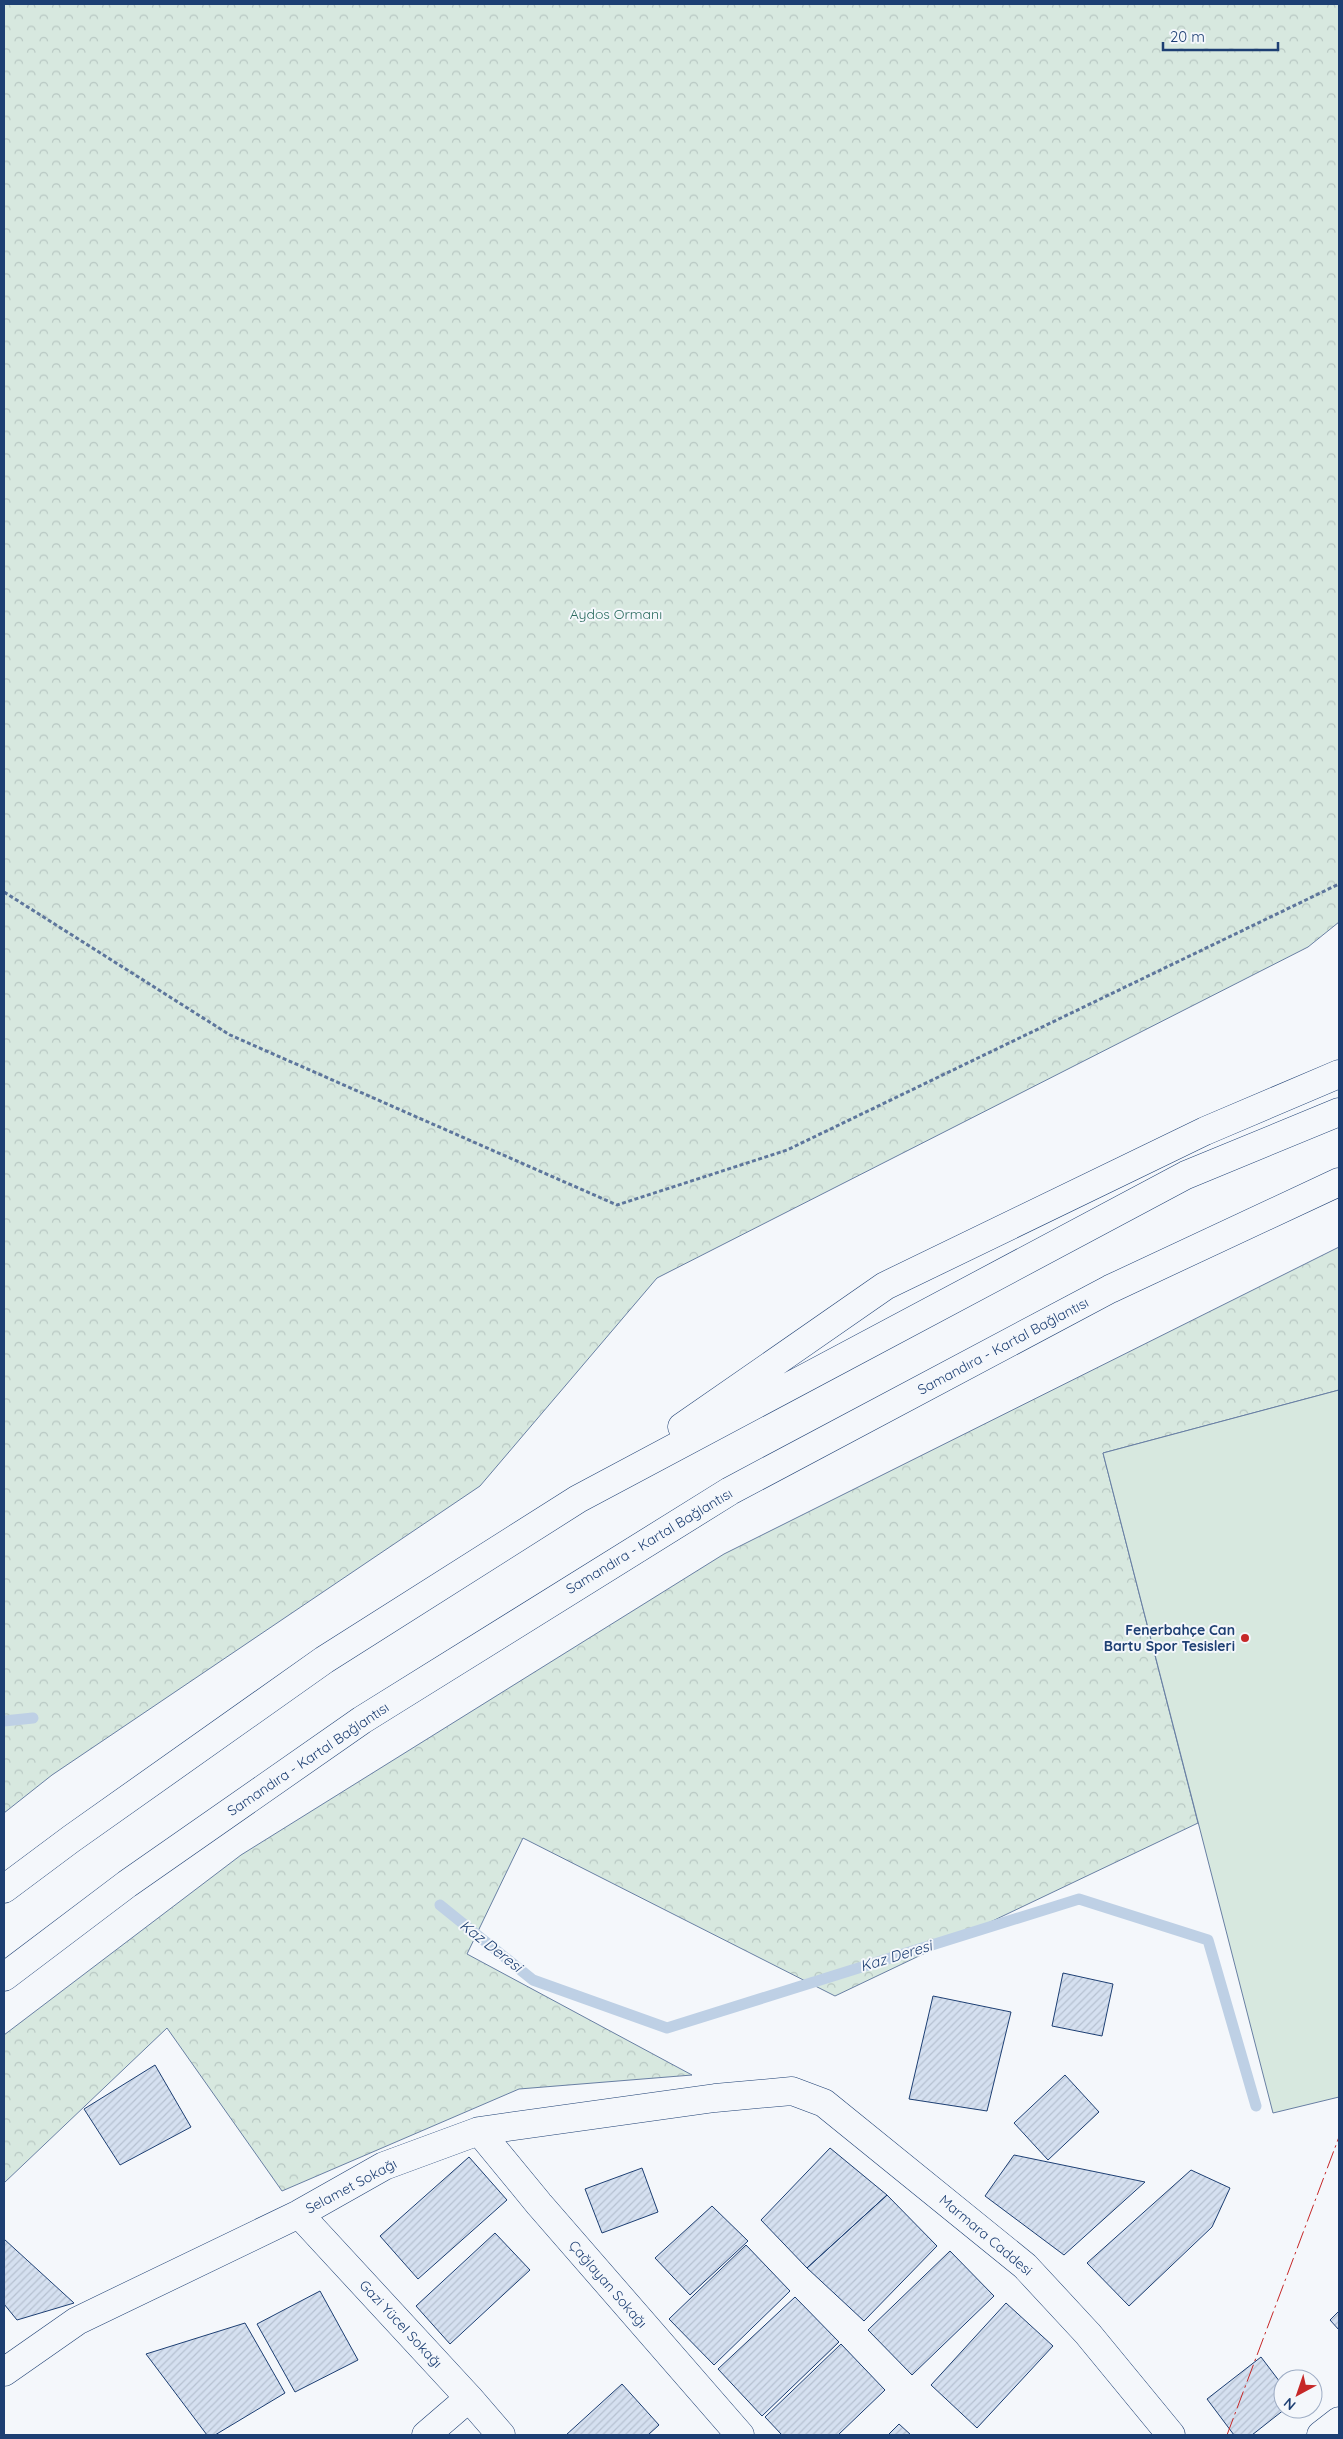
<svg xmlns="http://www.w3.org/2000/svg" width="1343" height="2439" font-family="Quicksand,sans-serif">
  <style>
    .forest { fill: url(#forest-crowns); stroke: #687fa3 }
    .park { fill: #d7e8df; stroke: #687fa3 }
    .lines { fill: none; stroke-linecap: round; stroke-linejoin: round }
    .stream { stroke: #bed0e5; stroke-width: 11 }
    .building { fill: url(#building-hatch); stroke: #1d3f73 }
    .minor-casing { stroke: #1d3f73; stroke-width: 29 }
    .highway-casing { stroke: #1d3f73; stroke-width: 29 }
    .path { stroke: #5e769c; stroke-width: 3; stroke-dasharray: 4 2.5; stroke-linecap: butt }
    .minor { stroke: #f4f7fb; stroke-width: 28 }
    .highway { stroke: #f4f7fb; stroke-width: 28 }
    .power { stroke: #c62828; stroke-width: 1; stroke-dasharray: 18 4 2.5 4; stroke-linecap: butt }
    .poi-dot { fill: #c62828; stroke: #f4f7fb; stroke-width: 2 }
    .labels { text-anchor: middle; stroke-width: 4; stroke-linejoin: round; paint-order: stroke }
    .park-label { font-size: 14px; fill: #2c6c60; stroke: #f4f7fb }
    .street-label { font-size: 14px; fill: #1d3f73; stroke: #f4f7fb }
    .poi-label { font-size: 14px; font-weight: bold; fill: #1d3f73; stroke: #f4f7fb; text-anchor: end }
    .water-label { font-size: 15px; font-style: italic; fill: #1d3f73; stroke: #f4f7fb }
  </style>
  <defs>
    <pattern id="forest-crowns" width="20" height="18" patternUnits="userSpaceOnUse" patternTransform="scale(1.25)"><rect width="20" height="18" fill="#d7e8df"/><path d="M2 6a3 3 0 1 1 6 0M12 15a3 3 0 1 1 6 0" fill="none" stroke="#b8c8c3"/></pattern>
    <pattern id="building-hatch" width="6" height="6" patternUnits="userSpaceOnUse" patternTransform="scale(1.25)"><rect width="6" height="6" fill="#d5e0f0"/><path d="M-1 1l2-2M0 6l6-6M5 7l2-2" fill="none" stroke="#b6c1d1"/></pattern>
  </defs>
  <rect width="100%" height="100%" fill="#f4f7fb"/>
  <!-- forest -->
  <path class="forest" d="M4,4H1339V922L1308,947L657,1278L480,1486L52,1775L4,1813Z
    M1339,1247V1390L1103,1453L1198,1823L835,1996L523,1838L467,1954L692,2075L519,2089L282,2191L167,2028L4,2183V2035L241,1855L724,1554Z"/>
  <!-- park -->
  <path class="park" d="M1339,1390V2097L1273,2113L1103,1453Z"/>
  <g class="lines">
    <!-- stream -->
    <path class="stream" d="M4,1721L33,1718
      M440,1905L533,1980L667,2028L1079,1899L1208,1940L1256,2106"/>
  </g>
  <!-- building -->
  <path class="building" d="M1063,1973L1113,1984L1102,2036L1052,2026Z
    M933,1996L1011,2012L987,2111L909,2099Z
    M155,2065L191,2127L120,2165L84,2109Z
    M1065,2075L1099,2112L1048,2160L1014,2123Z
    M830,2148L887,2195L807,2268L761,2220Z
    M1014,2155L1145,2182L1064,2255L985,2196Z
    M469,2157L507,2200L418,2279L380,2236Z
    M642,2168L658,2212L602,2233L585,2189Z
    M1191,2170L1230,2188L1212,2227L1129,2306L1087,2263Z
    M887,2195L937,2246L864,2321L807,2268Z
    M712,2206L748,2241L690,2295L655,2258Z
    M495,2233L530,2270L450,2344L416,2306Z
    M4,2239L74,2303L17,2320L4,2304Z
    M746,2245L790,2291L714,2365L669,2319Z
    M950,2251L994,2296L912,2375L868,2330Z
    M320,2291L358,2360L295,2392L257,2324Z
    M795,2297L839,2342L762,2416L718,2369Z
    M1006,2303L1053,2346L977,2428L931,2385Z
    M1339,2311V2330L1330,2320Z
    M245,2323L285,2393L215,2435H207L146,2354Z
    M841,2344L885,2390L838,2435H782L765,2417Z
    M1261,2357L1283,2386V2409H1285L1252,2435H1234L1207,2399Z
    M622,2384L659,2425L648,2435H566Z
    M899,2424L911,2435H888Z"/>
  <g class="lines">
    <!-- minor casing -->
    <g class="minor-casing">
      <path id="minor" d="M479,2131L539,2204L740,2435
        M299,2214L469,2398L501,2435
        M4,2372L77,2321L299,2214L384,2166L479,2131L715,2098L792,2091L824,2103L1025,2266L1088,2334L1171,2435
        M426,2435L469,2398
        M1321,2435L1339,2421"/>
    </g>
    <!-- highway casing -->
    <g class="highway-casing">
      <path id="highway" d="M682,1427L885,1286L1205,1131L1339,1074
        M4,1889L71,1839L324,1660L578,1499L1186,1175L1339,1112
        M4,1977L127,1884L362,1720L730,1491L1110,1289L1339,1182"/>
    </g>
    <!-- path -->
    <path class="path" d="M4,892L230,1035L617,1205L787,1150L1339,884"/>
    <!-- minor -->
    <use href="#minor" class="minor"/>
    <!-- highway -->
    <use href="#highway" class="highway"/>
    <!-- power -->
    <path class="power" d="M1227,2435L1339,2137"/>
  </g>
  <!-- markers -->
  <circle class="poi-dot" cx="1245" cy="1638" r="5"/>
  <g class="labels">
    <!-- park labels -->
    <g class="park-label">
      <text x="616" y="619">Aydos Ormanı</text>
    </g>
    <!-- street labels -->
    <g class="street-label">
      <text transform="translate(1003 1346) rotate(-28)" y="5">Samandıra - Kartal Bağlantısı</text>
      <text transform="translate(649 1541) rotate(-31)" y="5">Samandıra - Kartal Bağlantısı</text>
      <text transform="translate(308 1759) rotate(-34)" y="5">Samandıra - Kartal Bağlantısı</text>
      <text transform="translate(351 2186) rotate(-28)" y="5">Selamet Sokağı</text>
      <text transform="translate(986 2235) rotate(40)" y="5">Marmara Caddesi</text>
      <text transform="translate(608 2284) rotate(49)" y="5">Çağlayan Sokağı</text>
      <text transform="translate(401 2324) rotate(47)" y="5">Gazi Yücel Sokağı</text>
    </g>
    <!-- poi labels -->
    <g class="poi-label">
      <text x="1235" y="1635">Fenerbahçe Can<tspan x="1235" dy="16">Bartu Spor Tesisleri</tspan></text>
    </g>
    <!-- water labels -->
    <g class="water-label">
      <text transform="translate(491 1946) rotate(38)" y="5">Kaz Deresi</text>
      <text transform="translate(896 1956) rotate(-17)" y="5">Kaz Deresi</text>
    </g>
  </g>
  <!-- border -->
  <rect width="1343" height="2439" fill="none" stroke="#1d3f73" stroke-width="10"/>
  <!-- north arrow -->
  <g transform="translate(1298 2394) rotate(220)"><circle r="24" fill="#f4f7fb" stroke="#9eadc5"/>
  <path d="M0-4L9 19L0 12L-9 19Z" fill="#c62828"/>
  <text y="-8" font-size="14" font-weight="bold" text-anchor="middle" fill="#1d3f73">N</text>
  </g>
  <!-- scale -->
  <path d="M1163 42v8h115v-8" fill="none" stroke="#1d3f73" stroke-width="2.5"/>
  <text x="1170" y="42" font-size="15" fill="#1d3f73" stroke="#f4f7fb" stroke-width="4" paint-order="stroke">20 m</text>
</svg>
